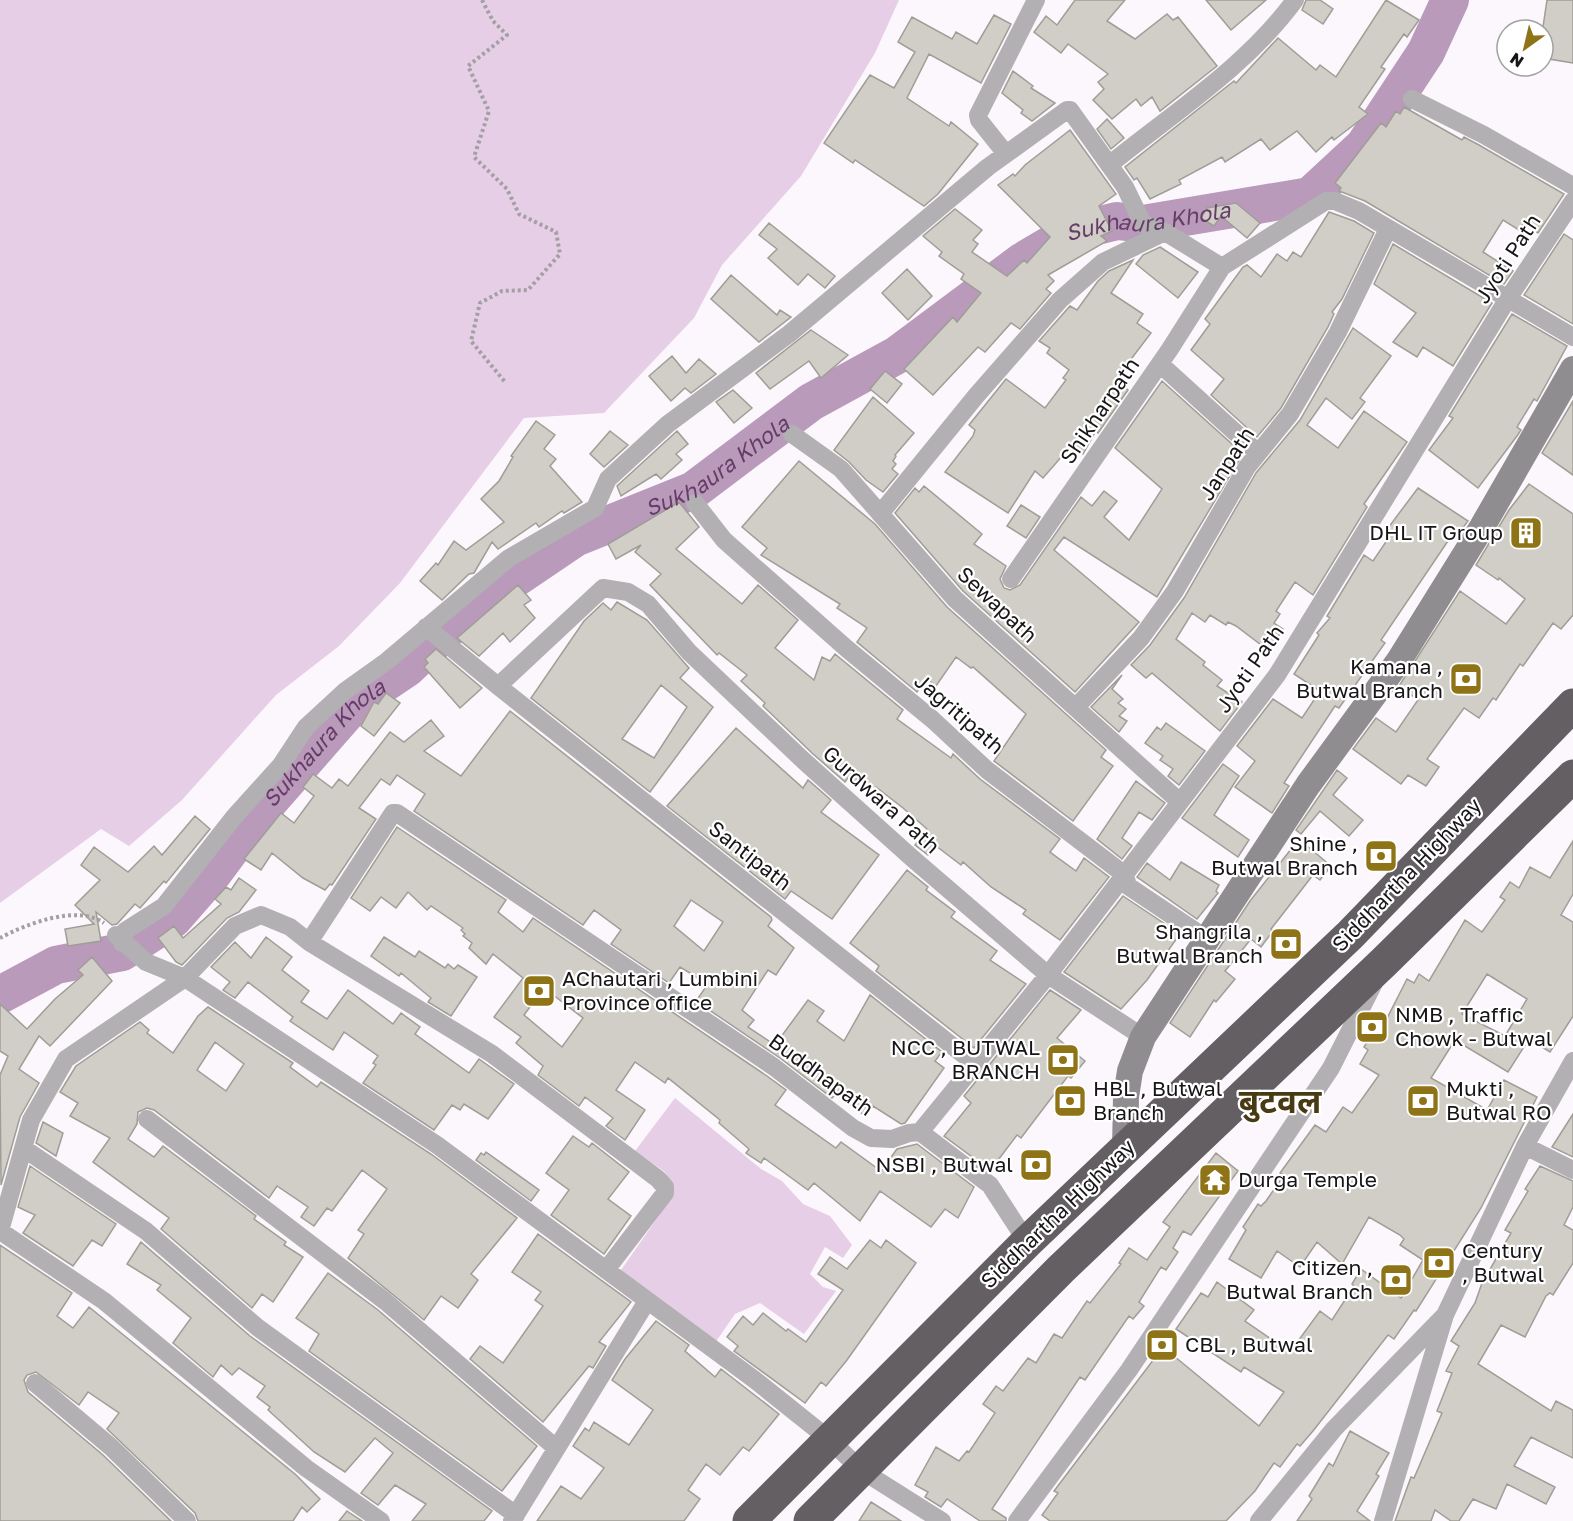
<svg xmlns="http://www.w3.org/2000/svg" width="1573" height="1521" font-family="'Golos Text','Noto Sans Devanagari',sans-serif">
  <style>
    .green { fill: #e6cee7 }
    .lines { fill: none; stroke-linecap: round; stroke-linejoin: round }
    .river { stroke: #b99abb; stroke-width: 38 }
    .building { fill: #d0cec7; stroke: #9f9d96; stroke-width: 1.5; fill-rule: evenodd }
    .path { stroke: #a39fa3; stroke-width: 4; stroke-dasharray: 3 3; stroke-linecap: butt }
    .street { stroke: #b2b0b2; stroke-width: 18 }
    .secondary { stroke: #908d90; stroke-width: 26 }
    .highway { stroke: #635f63; stroke-width: 33 }
    .labels { text-anchor: middle; stroke-width: 4.5; stroke-linejoin: round; paint-order: stroke }
    .street-label { font-size: 21px; fill: #171517; stroke: #fff }
    .poi-label { font-size: 21px; fill: #171517; stroke: #fff; text-anchor: end }
    .water-label { font-size: 22px; font-style: italic; fill: #663c68; stroke: #fff }
    .town-label { font-size: 33px; font-weight: bold; fill: #483a12; stroke: #fff }
  </style>
  <rect width="100%" height="100%" fill="#fcf7fc"/>
  <!-- green -->
  <path class="green" d="M0,0H899L875,53L801,176L722,265L694,318L604,413L524,418L400,583L339,646L276,695L182,800L129,846L101,829L0,903Z
    M675,1098L761,1169L782,1181L803,1204L830,1216L852,1245L843,1258L825,1247L810,1274L823,1287L836,1291L804,1334L760,1303L735,1314L715,1343L621,1270L674,1194L665,1172L635,1151Z"/>
  <g class="lines">
    <!-- river -->
    <path class="river" id="s1" d="M0,995L56,965L122,952L173,919L214,872L251,822L355,703L407,668L467,611L575,538L694,490L811,402L897,355L1023,261L1072,232L1117,221L1143,224L1310,196L1364,146L1426,52L1450,0"/>
  </g>
  <!-- building -->
  <path class="building" d="M1075,0H1125L1107,21L1135,39L1167,14L1173,20L1178,17L1217,66L1160,111L1152,97L1141,106L1136,99L1112,119L1093,100L1104,89L1098,82L1108,74L1068,44L1061,53L1034,32L1046,16L1057,25Z
    M1206,0H1266L1231,30Z
    M1306,0H1320L1333,9L1323,24L1302,10Z
    M1386,0L1419,20L1407,37L1404,34L1381,67L1385,69L1359,107L1368,114L1334,140L1332,137L1316,152L1297,131L1270,150L1261,139L1225,162L1222,157L1179,180L1181,184L1150,199L1137,178L1134,180L1125,167L1234,81L1236,83L1278,38L1316,70L1320,65L1336,77Z
    M1547,0H1573V63L1543,58V27Z
    M994,15L1011,24L981,83L929,54L907,98L949,126L951,122L978,144L938,194L924,206L855,160L853,163L824,143L870,75L894,88L915,52L898,42L912,17L952,39L956,32L977,44Z
    M1013,71L1033,86L1031,88L1055,103L1032,121L1021,113L1023,110L1002,93Z
    M1404,107L1462,140L1464,137L1479,145L1564,194L1538,233L1524,223L1519,230L1503,220L1483,252L1513,271L1504,284L1365,201L1339,191L1341,188L1335,183L1381,123L1386,127L1396,111L1400,114Z
    M1107,119L1124,138L1111,149L1097,129Z
    M1070,130L1116,194L1099,206L1112,231L1101,236L1107,241L1048,275L1054,281L1046,289L1051,293L1020,329L1011,323L985,352L978,347L933,395L904,369L953,317L957,322L981,293L961,279L964,274L939,256L942,252L923,236L955,209L982,230L973,240L978,244L972,252L1007,276L1024,260L1027,263L1050,237L998,185L1013,174L1015,176L1025,165Z
    M1236,203L1260,223L1247,238L1221,216L1214,226L1201,218L1207,208Z
    M1329,212L1354,221L1374,233L1342,299L1332,312L1334,314L1328,327L1281,408L1257,437L1211,395L1224,379L1191,350L1210,324L1205,319L1243,267L1247,265L1261,277L1277,254L1287,261L1293,252L1301,257Z
    M769,223L835,276L825,288L808,274L798,285L768,258L777,249L759,235Z
    M1564,234L1573,240V324L1524,295Z
    M1393,244L1492,303L1453,366L1423,347L1417,357L1393,342L1416,313L1374,284Z
    M1160,247L1198,272L1178,298L1136,264L1143,255Z
    M1133,260L1111,293L1143,314L1137,323L1151,333L1116,379L1128,390L1098,433L1096,431L1083,454L1075,449L1068,459L1063,455L1043,478L1035,471L1008,513L945,472L973,436L975,430L969,425L1006,379L1045,408L1066,380L1063,378L1069,370L1047,353L1050,348L1039,341L1070,306L1077,310L1098,281L1109,271Z
    M907,269L932,296L908,320L882,293Z
    M731,275L777,315L780,310L791,317L759,342L711,299Z
    M1512,314L1567,346L1537,401L1534,399L1517,427L1521,430L1517,436L1478,488L1429,450L1453,418L1449,416Z
    M1353,328L1391,356L1360,398L1365,402L1352,419L1326,398L1307,425L1338,448L1364,411L1407,442L1364,504L1367,507L1313,595L1295,582L1276,611L1280,614L1274,623L1283,629L1269,651L1236,626L1228,622L1226,625L1210,615L1205,622L1192,613L1176,639L1205,662L1203,665L1222,680L1217,686L1242,702L1220,731L1152,673L1146,678L1131,665L1150,645L1184,598L1256,473L1300,420Z
    M811,330L848,355L821,378L809,361L770,389L756,373Z
    M672,356L686,373L699,359L716,374L691,393L685,388L671,401L649,376Z
    M885,371L902,384L887,403L870,389Z
    M1162,381L1243,454L1157,597L1064,537L1054,550L1139,622L1075,692L963,591L895,513L915,488L919,492L924,486L982,534L974,544L1006,566L1000,579L1004,588L1010,590L1020,585L1081,497L1092,506L1104,491L1117,501L1104,517L1129,540L1162,489L1115,448Z
    M733,390L752,408L734,423L716,402Z
    M873,397L914,433L895,455L896,456L893,461L896,464L892,469L898,474L883,492L866,480L849,462L834,450Z
    M1573,401V475L1542,453Z
    M536,421L555,435L544,449L556,459L550,466L582,502L564,513L562,511L539,527L536,523L498,549L492,542L474,573L469,574L442,600L420,581L436,563L438,565L454,541L466,550L504,522L481,499L499,481L513,457L511,456Z
    M610,431L628,445L604,467L590,454Z
    M677,431L688,444L676,454L682,460L661,479L656,474L621,496L617,486Z
    M799,461L875,524L947,607L1106,750L1101,757L1113,766L1073,821L994,761L1026,714L973,667L971,668L956,657L936,686L926,678L917,692L857,642L867,628L837,608L840,604L761,555L767,548L742,527Z
    M1529,484L1573,514V615L1561,629L1553,623L1523,666L1520,664L1496,700L1493,698L1479,718L1464,708L1427,759L1439,767L1426,786L1408,775L1401,784L1353,749L1376,718L1396,732L1418,700L1399,686L1460,591L1506,624L1525,599L1499,578L1498,580L1476,565L1509,510Z
    M1418,488L1468,521L1456,537L1452,535L1381,640L1385,643L1339,708L1335,706L1284,783L1289,786L1272,813L1235,787L1255,761L1237,746L1273,699L1302,718L1320,691L1294,674L1319,635L1317,633L1330,618L1327,616L1332,608L1364,555L1373,561L1390,536L1385,532Z
    M679,502L699,527L676,549L742,604L758,585L798,620L775,648L814,680L822,657L830,661L835,654L903,710L897,719L951,758L953,754L980,779L1060,839L1050,852L1076,871L1084,858L1109,877L1060,940L1023,914L1026,910L991,887L963,862L961,865L936,846L928,855L915,845L927,829L903,808L876,787L873,792L857,780L855,783L848,778L845,782L812,753L763,706L765,703L741,681L747,675L719,653L717,655L650,585L661,574L635,552L641,545L616,559L608,544Z
    M1021,505L1040,517L1026,538L1007,526Z
    M518,585L531,600L524,605L535,618L510,642L503,633L479,656L457,638Z
    M617,602L647,620L689,668L680,678L713,707L650,792L531,698L584,621L603,603L611,610ZM661,685L687,707L654,758L622,739Z
    M436,649L482,688L460,708L424,667L428,663L425,659Z
    M1122,675L1112,689L1123,699L1118,703L1126,709L1119,716L1127,721L1119,732L1091,707Z
    M386,693L400,703L374,736L361,726L374,702L378,704Z
    M510,711L771,917L772,920L768,926L794,948L776,975L768,970L742,1010L754,1020L748,1027L775,1045L808,1000L824,1011L817,1021L844,1041L870,995L942,1052L935,1061L944,1068L905,1123L901,1124L873,1106L865,1116L836,1094L832,1098L780,1058L696,1001L708,984L680,967L669,983L611,944L621,930L594,910L583,925L414,811L425,794L397,775L390,785L381,779L359,808L376,819L332,885L330,884L325,890L303,878L272,853L261,870L244,859L281,813L294,823L314,796L303,787L313,774L332,788L339,779L348,786L390,732L404,742L431,720L444,736L424,751L461,776ZM691,900L723,922L704,951L674,926Z
    M1166,723L1205,751L1179,785L1168,776L1173,769L1160,760L1163,756L1145,743L1157,727L1161,730Z
    M736,728L803,788L808,780L831,800L821,812L879,855L832,919L791,891L785,899L667,806Z
    M1223,764L1239,776L1214,815L1249,840L1238,857L1182,818Z
    M1337,770L1347,778L1333,795L1363,820L1349,836L1320,811L1301,834L1296,830Z
    M1136,781L1165,803L1152,820L1139,812L1122,838L1132,846L1122,859L1097,839Z
    M195,816L210,829L166,883L164,881L140,908L135,904L117,924L112,925L96,912L101,941L68,946L65,929L94,924L75,905L100,880L81,865L94,847L128,872L154,846L162,855Z
    M397,827L506,900L498,912L523,932L533,918L767,1076L786,1090L775,1105L836,1148L841,1142L881,1171L897,1149L917,1144L974,1187L958,1218L945,1209L931,1227L880,1191L860,1221L814,1183L808,1190L764,1158L761,1163L746,1153L749,1149L719,1123L720,1120L668,1078L665,1083L635,1062L616,1090L645,1110L625,1140L606,1126L613,1118L585,1097L579,1106L538,1075L543,1066L516,1043L521,1037L494,1017L523,978L493,954L486,964L469,948L472,943L463,936L465,934L461,930L463,928L431,906L427,910L408,892L396,908L381,897L370,911L351,898ZM544,988L583,1018L562,1047L524,1015Z
    M1299,839L1331,866L1320,880L1313,875L1271,929L1273,931L1261,947L1251,939L1225,971L1235,979L1216,1002L1214,1000L1190,1037L1170,1023L1250,901Z
    M1573,841V894L1561,915L1573,922V1016L1550,1052L1529,1039L1508,1072L1455,1040L1431,1078L1487,1110L1504,1080L1537,1097L1481,1208L1416,1311L1414,1310L1394,1339L1388,1335L1313,1431L1300,1446L1297,1444L1280,1467L1274,1463L1255,1491L1226,1521H1050L1042,1515L1058,1493L1054,1491L1163,1347L1259,1426L1284,1392L1244,1367L1241,1372L1176,1329L1201,1293L1208,1297L1217,1282L1254,1310L1245,1321L1290,1352L1320,1311L1332,1320L1354,1286L1352,1284L1361,1269L1401,1298L1423,1260L1400,1245L1404,1239L1400,1235L1369,1217L1342,1264L1317,1242L1300,1267L1277,1251L1261,1278L1229,1259L1246,1230L1243,1227L1258,1204L1261,1206L1266,1201L1284,1175L1280,1173L1315,1125L1326,1132L1343,1107L1352,1113L1379,1075L1360,1064L1368,1050L1364,1047L1375,1029L1380,1032L1407,979L1414,983L1419,974L1429,981L1465,920L1482,932L1505,900L1500,897L1510,882L1519,888L1530,867L1550,878ZM1487,974L1527,999L1505,1036L1462,1014Z
    M1181,862L1219,885L1216,891L1218,893L1197,919L1137,877L1147,863L1170,880Z
    M907,870L928,887L926,890L955,912L951,917L997,951L990,960L1026,984L974,1048L876,971L879,966L850,943Z
    M239,878L256,890L239,912L227,918L182,965L176,962L158,938L174,926L183,938L221,904L215,899L226,887L231,890Z
    M1123,896L1180,934L1147,980L1121,1009L1064,972Z
    M266,937L292,957L282,970L309,991L301,1002L327,1019L348,990L393,1024L401,1013L420,1027L415,1034L469,1073L479,1059L514,1084L488,1119L464,1104L460,1110L452,1105L434,1130L363,1083L376,1065L373,1063L378,1056L344,1032L333,1050L290,1021L293,1017L248,982L235,998L223,990L230,982L211,967L235,942L251,958Z
    M384,937L415,957L419,951L445,968L448,964L454,969L458,965L477,977L451,1016L428,1002L431,998L401,973L399,976L371,956Z
    M92,957L112,981L50,1046L39,1036L19,1069L39,1083L20,1117L1,1185L0,1075L8,1056L0,1051V1004L27,1029L55,999L83,975L78,970Z
    M1050,990L1081,1010L1057,1038L1085,1061L1071,1078L1068,1076L1021,1138L1017,1135L992,1168L989,1165L987,1168L944,1136L971,1103L964,1096Z
    M208,1007L293,1063L290,1067L317,1087L321,1082L431,1154L517,1218L471,1274L478,1280L458,1308L441,1296L424,1320L348,1258L364,1234L358,1230L387,1189L362,1170L332,1211L327,1208L314,1226L301,1217L308,1207L277,1186L269,1198L154,1110L147,1108L138,1112L137,1124L128,1139L154,1157L163,1146L256,1216L254,1219L286,1242L284,1245L303,1257L273,1302L262,1294L252,1308L161,1229L169,1218L93,1162L110,1138L70,1116L78,1103L60,1092L76,1066L140,1022L149,1030L147,1033L173,1053L198,1016ZM215,1042L244,1064L226,1091L197,1070Z
    M1573,1114V1157L1552,1147Z
    M43,1122L63,1133L56,1156L36,1143Z
    M573,1136L589,1147L592,1143L629,1172L608,1199L631,1216L604,1254L551,1215L569,1190L546,1173Z
    M486,1152L539,1190L531,1201L476,1160L481,1153L484,1155Z
    M1216,1153L1238,1171L1191,1235L1183,1231L1173,1248L1178,1252L1166,1270L1161,1267L1139,1302L1144,1306L1133,1319L1129,1316L1085,1380L1080,1377L992,1509L1006,1518V1521H980L947,1499L941,1507L925,1497L928,1492L915,1485L936,1447L959,1461L967,1451L969,1452L995,1413L983,1404L996,1386L1003,1391L1028,1358L1036,1363L1054,1334L1062,1338L1087,1301L1090,1303L1121,1264L1119,1263L1129,1248L1147,1260L1170,1227L1163,1222Z
    M30,1166L116,1224L102,1246L92,1240L73,1266L23,1233L35,1215L18,1207Z
    M1540,1166L1573,1181V1207L1564,1225L1573,1230V1263L1553,1295L1550,1293L1546,1296L1525,1337L1501,1325L1478,1364L1551,1411L1556,1401L1573,1410V1458L1531,1437L1514,1466L1555,1487L1546,1504L1507,1484L1496,1509L1473,1499L1459,1521H1451L1435,1510L1431,1521H1395L1411,1477L1414,1478L1442,1413L1437,1411L1452,1373L1446,1371L1459,1346L1451,1341L1475,1303L1482,1283L1511,1233L1505,1230L1528,1191L1525,1189Z
    M538,1234L631,1302L599,1342L606,1346L593,1368L589,1366L543,1422L470,1359L480,1346L503,1363L543,1306L535,1300L541,1292L512,1272Z
    M870,1240L881,1248L886,1240L916,1263L847,1360L826,1386L821,1382L805,1403L734,1351L738,1346L727,1337L743,1316L753,1325L763,1313L786,1331L788,1329L806,1342L843,1290L818,1274L830,1257L847,1269Z
    M141,1242L250,1336L492,1511L484,1521H412L426,1504L395,1485L378,1505L361,1493L393,1453L375,1438L345,1472L314,1452L268,1410L270,1407L257,1397L265,1386L239,1368L232,1375L221,1365L213,1377L173,1343L191,1318L157,1290L161,1285L127,1264Z
    M0,1245L72,1293L57,1316L73,1328L89,1307L295,1474L320,1499L307,1512L302,1507L293,1521H198L195,1513L107,1429L119,1413L88,1392L79,1405L36,1372L27,1375L24,1380L28,1392L103,1455L171,1521H0Z
    M328,1273L378,1310L537,1446L502,1491L309,1351L319,1334L296,1318Z
    M656,1321L689,1345L685,1351L715,1377L721,1369L779,1414L749,1451L743,1447L720,1475L706,1464L688,1490L700,1499L684,1521H537L561,1486L581,1499L604,1468L573,1446L585,1428L589,1431L594,1422L629,1445L653,1410L612,1380L625,1359Z
    M1350,1431L1389,1453L1376,1474L1379,1476L1357,1511L1370,1521H1297L1312,1499L1309,1496L1329,1463L1333,1466Z
    M871,1502L901,1521H859Z
    M347,1511L362,1521H339Z"/>
  <g class="lines">
    <!-- path -->
    <path class="path" d="M482,0L493,21L507,35L468,66L489,111L474,157L507,189L519,214L556,232L560,254L528,290L502,291L480,303L471,341L505,382
      M0,938C26,924 77,904 104,923"/>
    <!-- street -->
    <path class="street" d="M1412,99L1484,135L1573,186
      M1006,154L979,120L978,115L1036,0
      M1109,165C1173,113 1246,67 1295,0
      M1160,364L1258,453
      M792,434L841,469L955,599L1180,802
      M695,503L724,540L846,648L933,720L987,770L1125,875L1128,886L1207,939
      M880,514L976,396L1060,300L1103,262L1165,232
      M1011,579L1170,349L1222,267
      M426,627L498,686L974,1063
      M498,686L603,588L628,592L648,604L689,652L804,761L912,858L1048,975L1143,1037
      M1076,707L1141,638L1175,591L1247,467L1290,414L1338,332L1388,229
      M116,935L146,962L185,978L235,926L261,915L290,927L309,942L492,1054L658,1179L665,1187V1193L606,1270
      M309,942L393,813H397L774,1067L853,1128L871,1138L892,1139L909,1133L920,1132L990,1185L1027,1242
      M122,943L125,931L164,906L234,817L281,765L306,727L345,691L387,661L509,558L595,508L608,479L668,424L789,334L988,167L1067,110H1070L1125,187L1143,224L1165,232L1222,267L1326,201H1335L1359,211L1573,337
      M147,1119L385,1301L556,1448
      M920,1132L1048,975L1277,675L1507,300L1573,201
      M1525,1146L1573,1170
      M23,1148L146,1231L257,1327L516,1515
      M0,1231L31,1120L66,1059L185,978L437,1145L755,1380L830,1440L861,1470L942,1521
      M0,1231L104,1301L306,1468L381,1521
      M35,1383L111,1447L187,1521
      M512,1521L647,1301
      M1017,1521L1129,1370L1331,1068L1374,983
      M1259,1521L1334,1429L1444,1316
      M1383,1521L1445,1315L1525,1146L1573,1061"/>
    <!-- secondary -->
    <path class="secondary" d="M1125,1149L1126,1097L1130,1071L1143,1037L1308,785L1398,662L1482,527L1573,369"/>
    <!-- highway -->
    <path class="highway" d="M749,1521L1027,1242L1350,935L1573,705
      M810,1521L1061,1269L1384,962L1573,776"/>
  </g>
  <!-- icons -->
  <defs>
    <g id="building-square" transform="scale(1.725)"><rect x="-9" y="-9" width="18" height="18" rx="4" fill="#8f7317" stroke="#fff"/><path d="M-4-6H4V6H1V3H-1V6H-4ZM-2.5-4.3h1.7v1.8h-1.7ZM.8-4.3h1.7v1.8H.8ZM-2.5-1h1.7V.8h-1.7ZM.8-1h1.7V.8H.8Z" fill="#fff"/></g>
    <g id="bank-square" transform="scale(1.725)"><rect x="-9" y="-9" width="18" height="18" rx="4" fill="#8f7317" stroke="#fff"/><path d="M-6-4H6V4H-6ZM0-2.3a2.3 2.3 0 1 0 0 4.6a2.3 2.3 0 1 0 0-4.6Z" fill="#fff"/></g>
    <g id="temple-square" transform="scale(1.725)"><rect x="-9" y="-9" width="18" height="18" rx="4" fill="#8f7317" stroke="#fff"/><path d="M0-6L5-2H3V0L6.5 2.5H4V6H1.5V3h-3V6H-4V2.5H-6.5L-3 0V-2H-5Z" fill="#fff"/></g>
  </defs>
  <g fill-rule="evenodd">
    <use href="#building-square" x="1526" y="533"/>
    <use href="#bank-square" x="1466" y="679"/>
    <use href="#bank-square" x="1381" y="856"/>
    <use href="#bank-square" x="1286" y="944"/>
    <use href="#bank-square" x="539" y="991"/>
    <use href="#bank-square" x="1372" y="1027"/>
    <use href="#bank-square" x="1063" y="1060"/>
    <use href="#bank-square" x="1070" y="1101"/>
    <use href="#bank-square" x="1423" y="1101"/>
    <use href="#bank-square" x="1036" y="1165"/>
    <use href="#temple-square" x="1215" y="1180"/>
    <use href="#bank-square" x="1439" y="1263"/>
    <use href="#bank-square" x="1396" y="1280"/>
    <use href="#bank-square" x="1162" y="1345"/>
  </g>
  <g class="labels">
    <!-- street labels -->
    <g class="street-label">
      <text transform="translate(1508 259) rotate(-57)" y="7">Jyoti Path</text>
      <text transform="translate(1100 411) rotate(-56)" y="7">Shikharpath</text>
      <text transform="translate(1227 464) rotate(-57)" y="7">Janpath</text>
      <text transform="translate(997 605) rotate(43)" y="7">Sewapath</text>
      <text transform="translate(1250 669) rotate(-55)" y="7">Jyoti Path</text>
      <text transform="translate(959 714) rotate(41)" y="7">Jagritipath</text>
      <text transform="translate(881 800) rotate(42)" y="7">Gurdwara Path</text>
      <text transform="translate(750 856) rotate(38)" y="7">Santipath</text>
      <text transform="translate(1407 875) rotate(-46)" y="7">Siddhartha Highway</text>
      <text transform="translate(821 1075) rotate(36)" y="7">Buddhapath</text>
      <text transform="translate(1058 1214) rotate(-44)" y="7">Siddhartha Highway</text>
    </g>
    <!-- poi labels -->
    <g class="poi-label">
      <text x="1503" y="540">DHL IT Group</text>
      <text x="1443" y="674">Kamana ,<tspan x="1443" dy="24">Butwal Branch</tspan></text>
      <text x="1358" y="851">Shine ,<tspan x="1358" dy="24">Butwal Branch</tspan></text>
      <text x="1263" y="939">Shangrila ,<tspan x="1263" dy="24">Butwal Branch</tspan></text>
      <text x="562" y="986" text-anchor="start">AChautari , Lumbini<tspan x="562" dy="24">Province office</tspan></text>
      <text x="1395" y="1022" text-anchor="start">NMB , Traffic<tspan x="1395" dy="24">Chowk - Butwal</tspan></text>
      <text x="1040" y="1055">NCC , BUTWAL<tspan x="1040" dy="24">BRANCH</tspan></text>
      <text x="1093" y="1096" text-anchor="start">HBL , Butwal<tspan x="1093" dy="24">Branch</tspan></text>
      <text x="1446" y="1096" text-anchor="start">Mukti ,<tspan x="1446" dy="24">Butwal RO</tspan></text>
      <text x="1013" y="1172">NSBI , Butwal</text>
      <text x="1238" y="1187" text-anchor="start">Durga Temple</text>
      <text x="1462" y="1258" text-anchor="start">Century<tspan x="1462" dy="24">, Butwal</tspan></text>
      <text x="1373" y="1275">Citizen ,<tspan x="1373" dy="24">Butwal Branch</tspan></text>
      <text x="1185" y="1352" text-anchor="start">CBL , Butwal</text>
    </g>
    <!-- water labels -->
    <g class="water-label">
      <text dy="8" stroke="none"><textPath href="#s1" startOffset="1414">Sukhaura Khola</textPath></text>
      <text dy="8" stroke="none"><textPath href="#s1" startOffset="910">Sukhaura Khola</textPath></text>
      <text dy="8" stroke="none"><textPath href="#s1" startOffset="424">Sukhaura Khola</textPath></text>
    </g>
    <!-- town labels -->
    <g class="town-label">
      <text x="1280" y="1113">बुटवल</text>
    </g>
  </g>
  <!-- north arrow -->
  <g transform="translate(1525 48) rotate(214)"><circle r="28" fill="#ffffff" stroke="#a2a1a2" stroke-width="1.5"/>
  <path d="M0-4.5L10 22L0 15L-10 22Z" fill="#8f7317"/>
  <text y="-9" font-size="16" font-weight="bold" text-anchor="middle" fill="#171517">N</text>
  </g>
</svg>
